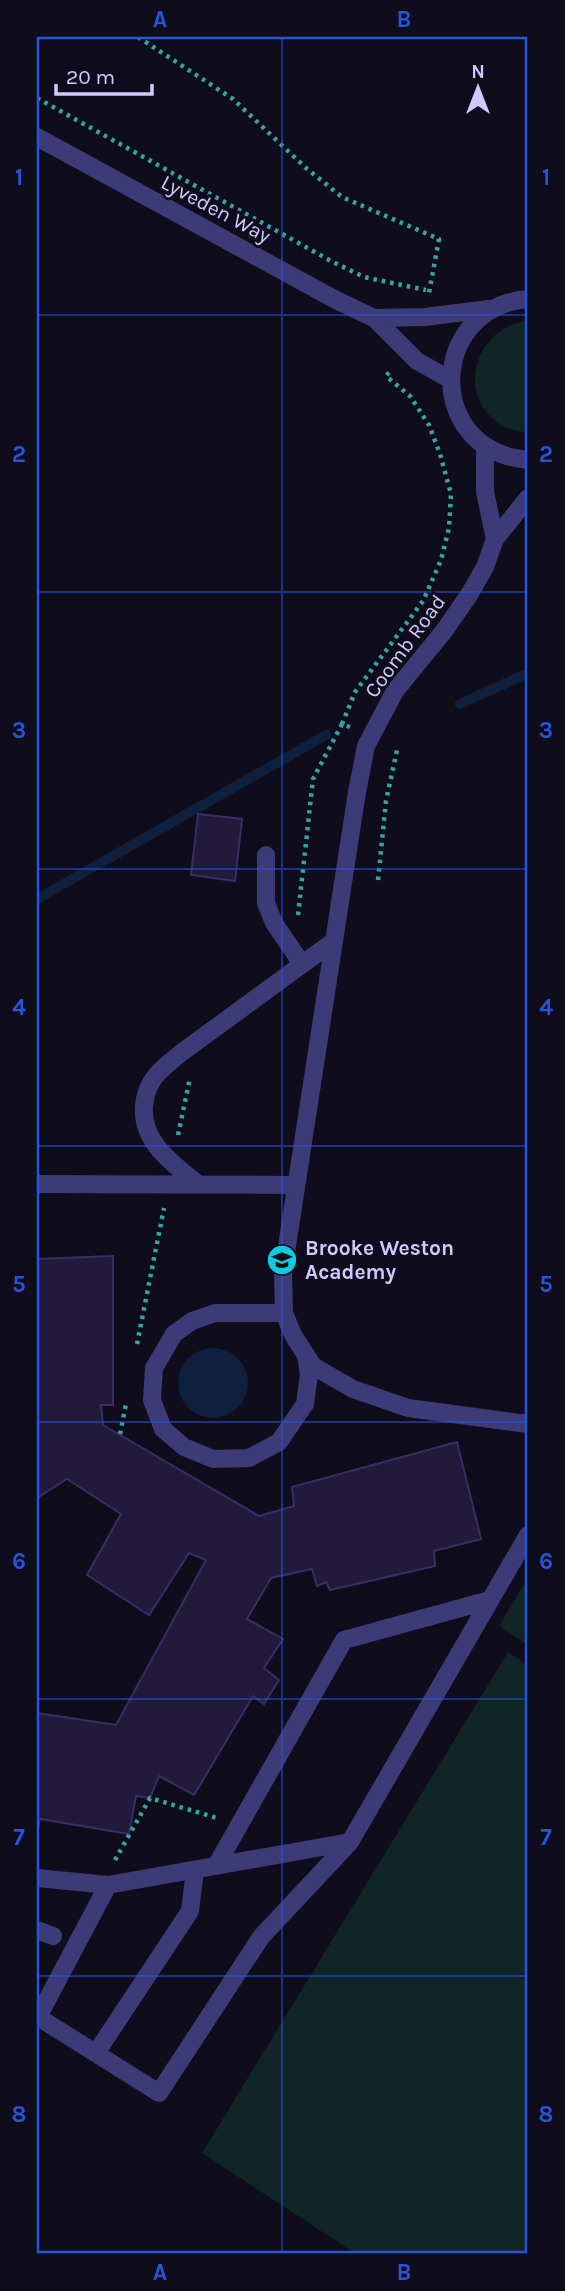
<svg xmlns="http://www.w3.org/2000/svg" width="565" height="2291" font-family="Karla,sans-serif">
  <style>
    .green { fill: #102525 }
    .water { fill: #0e203e }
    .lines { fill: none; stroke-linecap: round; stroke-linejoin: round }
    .stream { stroke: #0e203e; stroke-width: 10 }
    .building { fill: #211a3b; stroke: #392d66; stroke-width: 2 }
    .path { stroke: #34a6a0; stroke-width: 4.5; stroke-dasharray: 3.5 5; stroke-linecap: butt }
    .minor { stroke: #3d3a78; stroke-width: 18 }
    .grid { fill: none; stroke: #2654da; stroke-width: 2; stroke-opacity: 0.55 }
    .labels { text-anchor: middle; stroke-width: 6; stroke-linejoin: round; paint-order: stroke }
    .street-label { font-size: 21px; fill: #d0cafc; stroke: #0f0c1c }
    .poi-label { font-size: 21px; font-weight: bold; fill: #d0cafc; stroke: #0f0c1c; text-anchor: start }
    .neatline { fill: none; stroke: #2654da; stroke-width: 2.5 }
    .grid-label { font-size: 23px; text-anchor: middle; font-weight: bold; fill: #2654da }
  </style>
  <rect width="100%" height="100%" fill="#0f0c1c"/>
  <!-- green -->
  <path class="green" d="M528,321V433C516,431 507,429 497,422C454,391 479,325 528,321Z
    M528,1577V1645L499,1626Z
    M508,1652L528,1665V2254H356L202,2153Z"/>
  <!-- water -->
  <path class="water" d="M178 1383a35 35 0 1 1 70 0a35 35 0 1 1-70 0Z"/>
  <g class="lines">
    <!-- stream -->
    <path class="stream" d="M460,704L528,673
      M37,899L326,735"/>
  </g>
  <!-- building -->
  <path class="building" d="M198,814L242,819L235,881L191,875Z
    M113,1256V1405H101L103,1425L259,1516L294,1506L292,1487L457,1442L481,1539L434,1551L435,1566L330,1590L326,1582L317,1586L312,1569L271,1578L247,1619L283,1639L264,1668L279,1680L264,1704L253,1696L194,1795L159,1776L150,1798L136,1796L129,1834L40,1819L37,1832V1713L116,1725L206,1560L189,1553L149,1615L87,1575L121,1514L67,1479L37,1498V1259Z"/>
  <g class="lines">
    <!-- path -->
    <path class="path" d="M138,37L233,99L306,168L342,197L439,239L429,293
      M37,98L331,261L364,277L426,290
      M350,727L342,724L355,692L423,601L441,560L449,528L451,494L440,454L429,425L410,396L386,376L391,370
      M378,880L386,801L397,750L393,748
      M298,915L313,779L342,724
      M178,1135L190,1078
      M137,1344L164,1208
      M120,1434L126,1404
      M115,1860L150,1798L217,1818"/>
    <!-- minor -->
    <path class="minor" d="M37,137L336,300L374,318L417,361L451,380
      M528,299C436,306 424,431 507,456C514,458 521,459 528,460
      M374,318L425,317L489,309
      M485,446V492L495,539
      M528,498L495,539L485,567L469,595L444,631L395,691L366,746L357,792L283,1272L284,1313L293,1335L313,1366L353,1389L408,1408L528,1424
      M266,855V903L274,923L302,964
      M37,1184L296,1185
      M199,1185C174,1164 141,1143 144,1106C145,1093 150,1081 160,1071C166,1065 174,1059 181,1053L334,941
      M284,1313H215L192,1321L174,1334L154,1368L152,1400L163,1429L184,1447L213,1459L249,1458L279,1442L305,1404L309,1374L306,1355
      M350,1842L108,1885L38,2017L159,2093L261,1937L350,1842L528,1535
      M216,1866L344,1640L490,1600
      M37,1878L108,1885
      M37,1930L53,1936
      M96,2053L190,1911L195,1870"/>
  </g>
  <!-- grid -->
  <path class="grid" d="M282,37V2254M37,315H528M37,592H528M37,869H528M37,1146H528M37,1422H528M37,1699H528M37,1976H528"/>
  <!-- icons -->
  <defs>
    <g id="school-disc" transform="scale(1.575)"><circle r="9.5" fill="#0ecce4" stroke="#0f0c1c"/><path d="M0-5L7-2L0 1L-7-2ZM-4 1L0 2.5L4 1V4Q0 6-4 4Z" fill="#111"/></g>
  </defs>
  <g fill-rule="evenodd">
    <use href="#school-disc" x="282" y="1260"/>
  </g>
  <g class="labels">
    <!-- street labels -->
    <g class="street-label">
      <text transform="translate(216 209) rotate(28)" y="7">Lyveden Way</text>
      <text transform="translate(405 646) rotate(-54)" y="7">Coomb Road</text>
    </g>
    <!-- poi labels -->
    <g class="poi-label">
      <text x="305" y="1255">Brooke Weston<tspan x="305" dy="24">Academy</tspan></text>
    </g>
  </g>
  <!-- border -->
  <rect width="565" height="2291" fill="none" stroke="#0f0c1c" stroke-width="77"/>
  <!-- north arrow -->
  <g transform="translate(478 88)" stroke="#0f0c1c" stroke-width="5" paint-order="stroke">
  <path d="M0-5L12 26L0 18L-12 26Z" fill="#d0cafc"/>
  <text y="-10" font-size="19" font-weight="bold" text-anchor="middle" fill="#d0cafc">N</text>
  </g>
  <!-- scale -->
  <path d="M56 84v10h96v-10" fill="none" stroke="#d0cafc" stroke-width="3.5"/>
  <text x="66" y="84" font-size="21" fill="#d0cafc" stroke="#0f0c1c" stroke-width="5" paint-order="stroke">20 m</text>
  <rect x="38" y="38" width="488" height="2214" class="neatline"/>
  <g class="grid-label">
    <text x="160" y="27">A</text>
    <text x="404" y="27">B</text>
    <text x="19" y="185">1</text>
    <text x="546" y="185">1</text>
    <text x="19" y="462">2</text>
    <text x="546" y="462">2</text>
    <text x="19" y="738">3</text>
    <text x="546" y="738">3</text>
    <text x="19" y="1015">4</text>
    <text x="546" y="1015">4</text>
    <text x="19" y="1292">5</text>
    <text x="546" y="1292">5</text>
    <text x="19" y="1569">6</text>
    <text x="546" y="1569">6</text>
    <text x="19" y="1845">7</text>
    <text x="546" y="1845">7</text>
    <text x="19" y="2122">8</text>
    <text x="546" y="2122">8</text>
    <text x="160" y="2280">A</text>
    <text x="404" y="2280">B</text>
  </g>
</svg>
